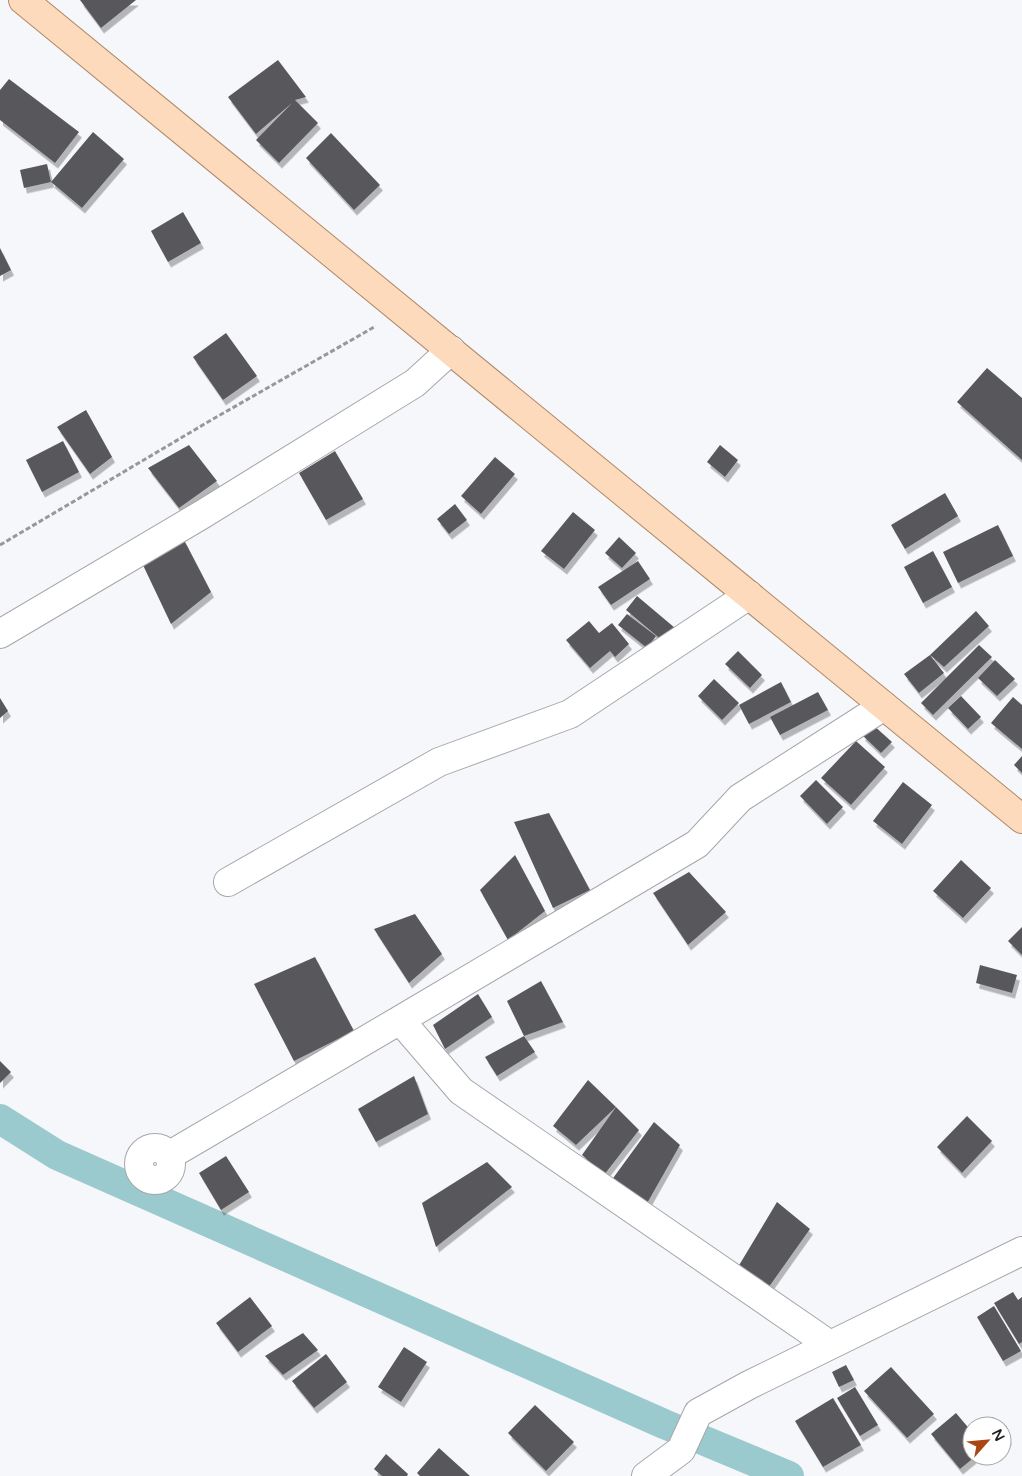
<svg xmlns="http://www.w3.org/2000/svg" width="1022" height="1476" font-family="'Varela Round',sans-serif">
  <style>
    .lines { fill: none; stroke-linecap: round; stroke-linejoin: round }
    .canal { stroke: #9bcace; stroke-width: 30 }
    .building { fill: #58595b; filter: url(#shadow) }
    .minor-casing { stroke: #a6a7a9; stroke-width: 30 }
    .major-casing { stroke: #af8969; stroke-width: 30 }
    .path { stroke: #97989a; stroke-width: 3; stroke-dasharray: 5 2.5; stroke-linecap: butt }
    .minor { stroke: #fff; stroke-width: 28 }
    .major { stroke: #fddabb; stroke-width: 28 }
  </style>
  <defs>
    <filter id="shadow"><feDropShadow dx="3" dy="5.5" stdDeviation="0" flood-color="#0004"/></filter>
  </defs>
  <rect width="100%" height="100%" fill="#f6f7fa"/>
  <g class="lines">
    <!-- canal -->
    <path class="canal" d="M0,1119L57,1155L664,1424L789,1476"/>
  </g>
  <!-- building -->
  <path class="building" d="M80,0H136L101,28Z
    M278,60L306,97L295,100L318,123L279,163L256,140L292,103L256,134L228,97Z
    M9,79L79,132L55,163L0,120V90Z
    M93,132L124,159L82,208L51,182Z
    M331,133L380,185L354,210L306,158Z
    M47,164L51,182L24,188L20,170Z
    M183,212L201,243L168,262L151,231Z
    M0,248L11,270L0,276Z
    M226,333L257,376L223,400L193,357Z
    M987,368L1022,398V460L957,402Z
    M86,410L112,457L90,474L57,427Z
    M63,441L79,472L42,492L26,460Z
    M189,445L217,481L179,508L148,468Z
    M720,445L738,460L725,477L707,462Z
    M335,451L363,499L326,520L299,473Z
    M495,457L515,474L481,514L461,496Z
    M945,493L958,516L905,549L891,525Z
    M455,504L467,520L449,534L437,519Z
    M573,512L595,530L564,569L541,551Z
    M998,525L1013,556L958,583L943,552Z
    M619,537L636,553L622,568L605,553Z
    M184,540L211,592L171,624L142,563Z
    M933,551L952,587L923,603L904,567Z
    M638,561L650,579L611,605L598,587Z
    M637,596L675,628L664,642L626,610Z
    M976,611L989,626L944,667L930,655L944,673L919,693L904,674L930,655Z
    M627,614L656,636L647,648L618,625Z
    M589,621L599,633L612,623L629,644L615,657L610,651L590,668L566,640Z
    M979,645L992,657L933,715L921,703Z
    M738,651L762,675L750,688L725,664Z
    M995,660L1015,679L997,696L978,678Z
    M714,679L739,703L722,720L698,696Z
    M781,682L791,702L749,724L739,705Z
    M818,692L828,710L780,735L770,717Z
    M961,696L981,717L968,729L948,708Z
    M1013,697L1022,705V749L991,723Z
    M0,698L8,711L0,718Z
    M872,724L892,742L881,753L862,735Z
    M856,741L885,767L851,805L821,778Z
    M1022,756V773L1014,765Z
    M816,780L843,807L827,824L800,796Z
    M903,782L932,805L902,844L873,821Z
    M549,813L590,890L553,908L514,822Z
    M515,855L545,911L508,940L480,890Z
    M961,860L991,888L963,918L933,891Z
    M689,872L726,912L688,945L653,893Z
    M415,914L442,954L409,983L374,929Z
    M1022,927V955L1008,941Z
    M315,957L354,1031L294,1061L254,984Z
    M980,965L1017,975L1012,993L976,983Z
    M541,981L563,1022L524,1036L507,1001Z
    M478,994L492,1017L445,1049L433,1025Z
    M524,1036L535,1052L497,1076L485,1057Z
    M0,1061L11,1072L0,1083Z
    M414,1076L428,1114L376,1142L358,1109Z
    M588,1080L616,1107L639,1130L604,1175L582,1155L616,1107L576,1145L553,1126Z
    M967,1116L992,1141L962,1173L937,1147Z
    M654,1122L680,1145L645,1207L611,1181Z
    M226,1156L249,1192L221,1210L199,1173Z
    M487,1162L512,1187L436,1247L422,1203Z
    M777,1202L810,1229L766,1291L738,1267Z
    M1013,1292L1018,1300L1022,1297V1342L1019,1344L994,1303Z
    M250,1297L272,1326L238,1352L216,1323Z
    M994,1306L1021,1351L1003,1361L977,1317Z
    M303,1333L318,1350L283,1375L265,1356Z
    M404,1347L427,1362L401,1402L378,1387Z
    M326,1354L347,1382L314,1408L292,1381Z
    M846,1365L854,1380L839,1387L832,1372Z
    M891,1367L934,1414L907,1438L864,1391Z
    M855,1387L878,1425L860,1436L837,1398Z
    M833,1398L861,1445L823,1467L795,1421Z
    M535,1405L574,1442L546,1471L508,1433Z
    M956,1413L972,1432V1456H976L960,1469L931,1434Z
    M993,1417L999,1426H981Z
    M1002,1430L1009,1439L1002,1444Z
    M439,1448L470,1476H420L417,1473Z
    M386,1454L408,1474L407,1476H382L374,1469Z"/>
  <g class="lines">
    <!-- minor casing -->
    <g class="minor-casing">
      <path id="minor" d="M0,634L203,514L415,383L451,350
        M228,882L439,762L570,714L749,595
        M400,1020L461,1091L830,1345
        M139 1164a16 16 0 1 1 32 0a16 16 0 1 1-32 0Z
        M170,1155L400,1020L697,844L740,798L884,706
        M646,1476L681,1450L698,1413L749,1385L1022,1251"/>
    </g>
    <!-- major casing -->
    <g class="major-casing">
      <path id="major" d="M23,0L1022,819"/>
    </g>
    <!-- path -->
    <path class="path" d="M0,545L213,419L376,326"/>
    <!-- minor -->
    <use href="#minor" class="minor"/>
    <!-- major -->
    <use href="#major" class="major"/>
  </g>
  <!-- north arrow -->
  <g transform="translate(987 1441) rotate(63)"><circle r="24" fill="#ffffff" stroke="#a6a7a7"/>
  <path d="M0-4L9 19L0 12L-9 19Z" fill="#aa4613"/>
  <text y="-8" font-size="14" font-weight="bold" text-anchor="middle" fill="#212223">N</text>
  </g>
</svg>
